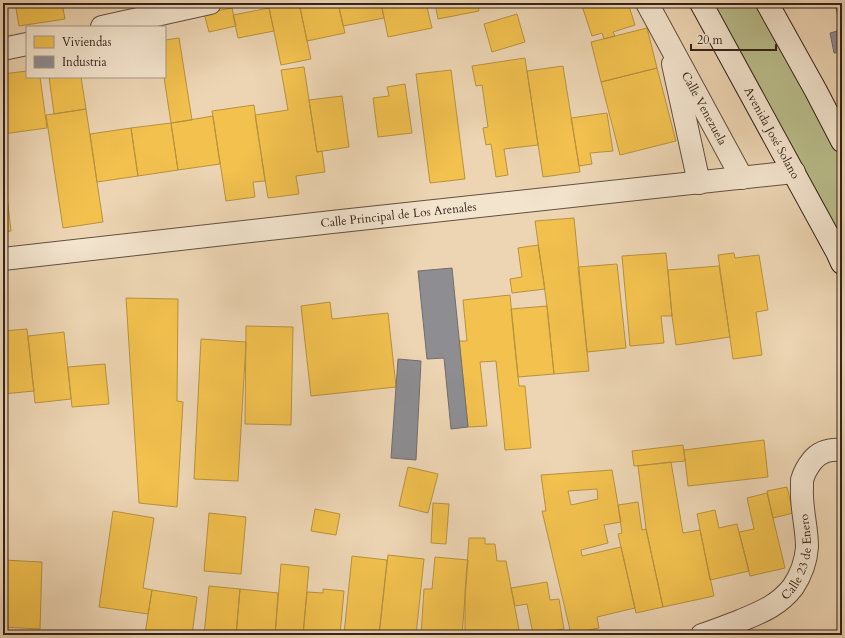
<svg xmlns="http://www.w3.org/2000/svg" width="845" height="638" font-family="Cardo,serif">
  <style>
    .green { fill: #b9bd8b; stroke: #777053 }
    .homes { fill: #f2c14e; stroke: #b9923f; fill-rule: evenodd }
    .industry { fill: #8d8d92; stroke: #736d6e }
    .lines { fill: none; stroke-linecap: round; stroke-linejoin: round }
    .street-casing { stroke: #635041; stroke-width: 24 }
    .secondary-casing { stroke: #35231b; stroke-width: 24 }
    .street { stroke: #f3e4ce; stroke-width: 22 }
    .secondary { stroke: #f3e4ce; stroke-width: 22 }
    .labels { text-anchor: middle; stroke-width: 4; stroke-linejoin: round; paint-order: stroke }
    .street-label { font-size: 12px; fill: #35231b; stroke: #f3e4ce }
  </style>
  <rect width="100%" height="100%" fill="#edd5b3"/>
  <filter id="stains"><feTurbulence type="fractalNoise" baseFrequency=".005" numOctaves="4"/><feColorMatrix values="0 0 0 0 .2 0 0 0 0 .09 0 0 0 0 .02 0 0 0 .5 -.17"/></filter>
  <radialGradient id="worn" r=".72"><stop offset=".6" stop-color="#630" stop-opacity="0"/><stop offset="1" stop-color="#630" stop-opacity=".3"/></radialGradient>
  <!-- green -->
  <path class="green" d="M701,3H767L842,141V263Z"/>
  <!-- homes -->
  <path class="homes" d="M15,3H62L65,19L19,26Z
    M268,3H299L311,59L281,65Z
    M299,3H338L345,33L307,41Z
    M338,3H381L384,18L343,26Z
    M381,3H426L432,28L388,37Z
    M435,3H477L479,11L438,19Z
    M581,3H628L635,25L613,32L615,36L604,39L602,33L592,36Z
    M232,8L236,26L209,32L204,13Z
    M269,8L274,31L238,38L233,15Z
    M517,14L525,42L492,52L484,24Z
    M647,28L657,68L601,82L591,42Z
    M179,38L192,120L171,123L164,77L165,40Z
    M525,58L538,145L504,149L508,175L496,177L491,144L486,145L483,128L488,127L482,85L476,86L472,66Z
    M563,66L580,172L543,177L527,71Z
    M304,67L317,152L322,151L325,172L296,176L299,194L268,198L255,115L288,110L281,70Z
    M657,68L676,141L620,155L601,82Z
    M451,70L465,179L430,183L416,74Z
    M27,71V77H40L47,128L3,134V74Z
    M49,77H81L86,109L54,114Z
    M405,84L412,133L378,137L373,98L389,96L387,87Z
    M342,96L349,147L317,152L309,100Z
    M254,105L265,181L253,182L255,197L226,201L212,111Z
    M86,109L103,222L63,228L46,115Z
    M607,113L613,151L590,153L592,164L579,166L571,118Z
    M213,116L220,164L178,170L171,123Z
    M171,123L178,170L138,176L131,128Z
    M131,128L138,176L97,182L90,134Z
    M3,161L11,231L3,232Z
    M574,218L589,371L554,374L547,306L535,221Z
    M538,245L545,289L512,293L510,279L522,277L518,248Z
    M666,253L672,316H661L664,343L630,346L622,256Z
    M734,253L735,258L759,255L768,310L756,312L762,355L733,359L718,255Z
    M617,264L626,348L587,352L578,267Z
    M719,266L730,337L676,345L672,316L668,270Z
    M510,295L519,386H525L531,448L505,450L496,361L480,362L487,426L468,427L459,341H467L463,300Z
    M126,298L178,299L177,401L183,402L177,507L139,503Z
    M330,302L332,319L388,313L396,387L311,396L301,306Z
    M547,306L554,374L518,377L511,309Z
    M246,326L293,327L291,425L245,424Z
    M27,329L34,391L3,394V331Z
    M64,332L71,399L35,403L28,336Z
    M201,339L246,342L238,481L194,479Z
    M105,364L109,404L72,407L68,367Z
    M764,440L768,477L688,486L684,450Z
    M683,445L685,461L634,466L632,451Z
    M671,462L683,533L700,530L714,596L663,607L646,529L638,466Z
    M408,467L438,474L428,513L399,506Z
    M612,470L621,522L604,525L608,543L581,550L582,556L621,547L635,608L597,617L599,628L571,634L542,511H546L541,475ZM597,489L598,499L571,505L568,491Z
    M787,487L793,513L773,518L767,491Z
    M767,493L785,568L750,576L739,532L754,529L747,498Z
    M638,502L642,530L646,529L663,607L636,613L621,547L618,534L622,533L618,505Z
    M433,503L449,504L446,544L431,543Z
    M315,509L340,514L336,535L311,531Z
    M715,510L719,528L737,524L749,571L710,580L697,514Z
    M113,511L154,518L143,588L152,590L148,614L99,607Z
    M209,513L246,517L241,574L204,571Z
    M469,538H485V544H495L497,561H506L520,635H465V592Z
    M388,555L424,559L416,635H379Z
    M352,556L387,560L379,635H358L344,634Z
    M435,557L468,560L462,635H421L424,589H432Z
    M3,560L42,562L40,629L3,627Z
    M281,564L309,567L303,635H275Z
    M547,582L550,600L559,599L564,629L533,634L527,604L515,606L511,588Z
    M209,586L240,589L236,635H204Z
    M240,589L278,593L275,635H236Z
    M323,589L344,591L340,635H303L307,592L323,593Z
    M152,590L197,597L192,635H151L145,634Z"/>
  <!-- industry -->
  <path class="industry" d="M835,3H842V52L834,53L830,33L841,30Z
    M452,268L468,427L451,429L444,358L427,359L418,271Z
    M398,359L421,361L416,460L391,458L396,387Z"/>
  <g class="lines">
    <!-- street casing -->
    <g class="street-casing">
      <g id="street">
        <path id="s1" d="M647,3L742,178"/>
        <path d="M102,27L210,3"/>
        <path d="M3,49L27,44"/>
        <path d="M673,64L699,183"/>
        <path id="s2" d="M3,259L332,222L794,172"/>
        <path id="s3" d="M702,635C715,631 727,626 740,621C761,612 778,606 793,587C801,575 806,561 807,547C807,527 801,508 802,489C802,486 802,482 802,480C804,473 808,466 812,461C820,451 830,449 842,450"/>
      </g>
    </g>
    <!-- secondary casing -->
    <g class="secondary-casing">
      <g id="secondary">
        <path id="s4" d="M701,3L837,252L842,263"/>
        <path d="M767,3L816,91L842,141"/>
      </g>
    </g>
    <!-- street -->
    <use href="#street" class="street"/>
    <!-- secondary -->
    <use href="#secondary" class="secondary"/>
  </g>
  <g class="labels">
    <!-- street labels -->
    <g class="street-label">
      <text dy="4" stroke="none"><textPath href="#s1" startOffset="120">Calle Venezuela</textPath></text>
      <text dy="4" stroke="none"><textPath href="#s4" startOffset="148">Avenida José Solano</textPath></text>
      <text dy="4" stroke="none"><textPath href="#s2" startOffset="398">Calle Principal de Los Arenales</textPath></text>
      <text dy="4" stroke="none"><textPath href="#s3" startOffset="135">Calle 23 de Enero</textPath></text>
    </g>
  </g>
  <!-- margin -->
  <rect width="845" height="638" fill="none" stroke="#edd5b3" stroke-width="16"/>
  <rect x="4" y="4" width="837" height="630" fill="none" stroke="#35231b" stroke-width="2"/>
  <rect x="8" y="8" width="829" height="622" fill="none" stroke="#35231b"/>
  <!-- legend -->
  <rect x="26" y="26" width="140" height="52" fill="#f3e4ce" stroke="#a79786"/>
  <rect x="34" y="36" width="20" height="12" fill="#f2c14e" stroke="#a79786"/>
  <text x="62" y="46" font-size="12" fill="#35231b">Viviendas</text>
  <rect x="34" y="56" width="20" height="12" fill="#8d8d92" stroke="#a79786"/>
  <text x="62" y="66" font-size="12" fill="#35231b">Industria</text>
  <!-- scale -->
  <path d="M691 44v6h85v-6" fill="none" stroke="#35231b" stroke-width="2"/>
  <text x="697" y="44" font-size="12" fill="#35231b" stroke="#f3e4ce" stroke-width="3" paint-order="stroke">20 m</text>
  <rect width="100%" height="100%" filter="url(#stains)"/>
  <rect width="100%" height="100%" fill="url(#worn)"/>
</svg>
